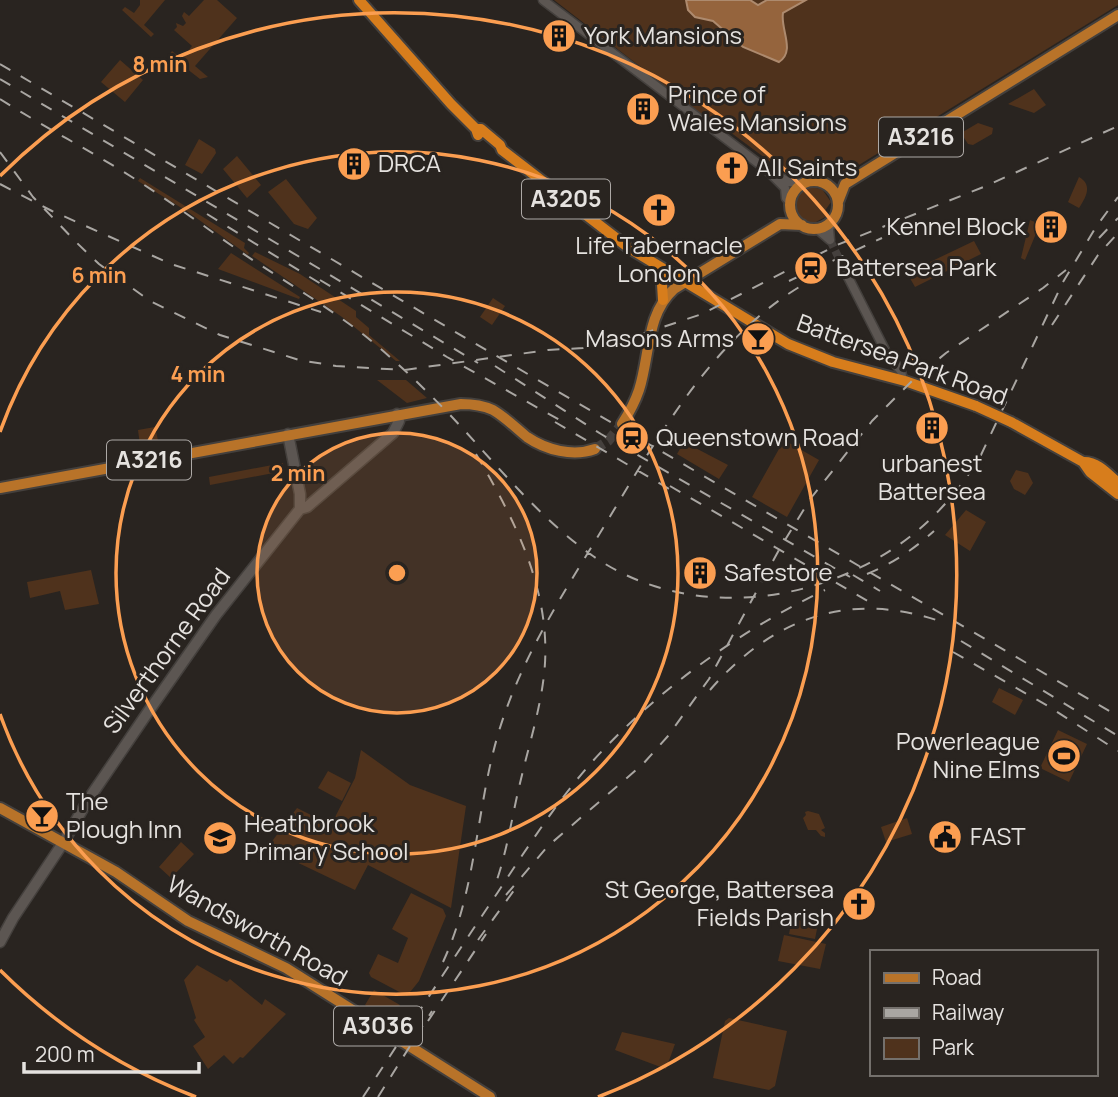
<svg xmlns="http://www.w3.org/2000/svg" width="1118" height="1097" font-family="Manrope,sans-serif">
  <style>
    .green { fill: #4f321c }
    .water { fill: #95643d; stroke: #ad8a6e; stroke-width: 2 }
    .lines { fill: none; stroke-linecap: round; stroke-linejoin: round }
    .tertiary-tunnel { stroke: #45403d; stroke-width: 8; stroke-dasharray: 8 4; stroke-linecap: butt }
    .primary-tunnel { stroke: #45403d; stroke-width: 10; stroke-dasharray: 10 5; stroke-linecap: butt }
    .tertiary-casing { stroke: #44403d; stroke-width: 11 }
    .secondary-casing { stroke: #44403d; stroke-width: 13 }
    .primary-casing { stroke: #44403d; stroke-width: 14 }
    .trunk-casing { stroke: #44403d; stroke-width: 14 }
    .tertiary { stroke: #5c5652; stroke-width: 8 }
    .secondary { stroke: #5c5652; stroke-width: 10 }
    .primary { stroke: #b87329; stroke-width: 10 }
    .trunk { stroke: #d77d1c; stroke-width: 10 }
    .rail { stroke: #a9a6a2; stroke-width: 2; stroke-dasharray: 12 12; stroke-linecap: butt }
    .trunk-bridge-casing { stroke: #44403d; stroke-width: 14; stroke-linecap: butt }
    .trunk-bridge { stroke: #d77d1c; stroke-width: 10 }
    .ring { fill: none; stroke: #fb9e51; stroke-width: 3.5 }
    .labels { text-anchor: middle; stroke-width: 6; stroke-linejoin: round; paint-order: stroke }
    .shield { fill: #292420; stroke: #ada9a6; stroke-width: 2 }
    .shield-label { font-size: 23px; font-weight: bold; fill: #e5e2df }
    .poi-label { font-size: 24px; fill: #e5e2df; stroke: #292420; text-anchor: start }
    .street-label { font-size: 24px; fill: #e5e2df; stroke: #292420 }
    .centre { fill: #fb9e51; stroke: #292420; stroke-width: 3.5 }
    .ring-label { font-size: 21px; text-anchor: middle; font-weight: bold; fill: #fb9e51; stroke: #292420; stroke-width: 6; stroke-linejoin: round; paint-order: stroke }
  </style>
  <rect width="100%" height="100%" fill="#292420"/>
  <!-- green -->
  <path class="green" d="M140,0H165L144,25L154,34L151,37L122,10L125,7L134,13L140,5Z
    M204,0H217L237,18L195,66L208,77L200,79L169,55L172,51L182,59L192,46L174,30L177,27L176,23L183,26L186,23L182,16L184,12L189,16Z
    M554,0H1118V5L841,176C824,162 803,159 785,173L726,129L730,136Z
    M120,60L143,80L125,102L101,82Z
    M1034,89L1046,105L1034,113L1008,104Z
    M978,123L993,128L992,134L973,145L968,144L961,133Z
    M199,139L215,149L216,153L202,174L185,165Z
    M237,156L261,185L247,198L223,169Z
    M1079,177C1093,185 1086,197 1079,208L1068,202Z
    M140,178L245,243L244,248L249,253L248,255L188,212L138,181Z
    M286,179L317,218L308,229L294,224L268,192Z
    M809,187L822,189L831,202L824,212L827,216L814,223L803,220L795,211L797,196Z
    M1030,220L1040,224L1025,260L1021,258Z
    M974,241L981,254L915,287L907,273Z
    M255,252L300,274L356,311V317L369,328V335L400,361H396L342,317L252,256Z
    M231,253L300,297L299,299L218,269Z
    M493,298L505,306L492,325L480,317Z
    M377,380H406L427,398L407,403Z
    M155,427L160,449L141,452L138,430Z
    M784,440L819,460L787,517L752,497Z
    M684,442L728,465L719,479L677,454Z
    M283,463L284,471L210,485L209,477Z
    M1016,470L1028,473L1033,483L1025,495L1014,489L1010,481Z
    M966,510L986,522L970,551L945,535Z
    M91,570L99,604L65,610L60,591L30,598L27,582Z
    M999,688L1023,700L1015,715L992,702Z
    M1058,730L1087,744L1069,782L1040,768Z
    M361,750L410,785L466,806L451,908L368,865L355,890L267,848L297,808L331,825L355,778Z
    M328,771L351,783L342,801L318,788Z
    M808,811L819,814L825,828L821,830L825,833V837L821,836L816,830H808L803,818L806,815L805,812Z
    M907,818L912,834L886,842L881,827Z
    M181,842L194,854L171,878L159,867Z
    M411,893L443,909L446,916L419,981L407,996L371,977L369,973L378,954L398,963L408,938L392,929Z
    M792,919L818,924L815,939L789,934Z
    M784,935L826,944L820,969L778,961Z
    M197,965L227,982L230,979L262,1005L265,999L286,1014L243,1058L240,1057L233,1064L224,1055L208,1069L193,1046L205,1037L194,1020L196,1018L184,980Z
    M374,990L400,1005L389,1022L365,1005Z
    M729,1018L787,1031L775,1086L769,1090L713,1078L725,1021Z
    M622,1032L675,1044L666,1069L615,1050Z"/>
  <!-- water -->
  <path class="water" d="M686,0H750L758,5L767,0H806L783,13C780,29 796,51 779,62L743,47L713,21L695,17L688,10Z"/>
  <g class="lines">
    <!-- tertiary-tunnel -->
    <path class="tertiary-tunnel" d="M830,240L846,273"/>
    <!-- primary-tunnel -->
    <path class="primary-tunnel" d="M595,449L608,441L622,424"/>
    <!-- tertiary casing -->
    <g class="tertiary-casing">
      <path id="tertiary" d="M543,0L767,170L785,188L786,198L790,202
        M778,176L789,182L803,183
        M817,229L830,240
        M830,240L829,229L833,219
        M846,273L886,352L901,371L903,380"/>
    </g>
    <!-- secondary casing -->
    <g class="secondary-casing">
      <path id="secondary" d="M288,434L300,494V509
        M0,942L13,918L63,843L88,800L148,712L216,615L300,509L307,507L393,433L399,421L397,414"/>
    </g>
    <!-- primary casing -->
    <g class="primary-casing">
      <path id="primary" d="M790 205a24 24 0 1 1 48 0a24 24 0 1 1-48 0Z
        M838,202L845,184L1118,15
        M622,424C629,413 635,402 639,390C650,356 646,314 674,289L780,224L802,225
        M0,488L461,404C472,404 482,405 493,410C505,417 516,428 527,437C546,450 573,457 595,449
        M0,808L116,872L188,921L286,968L490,1097"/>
    </g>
    <!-- trunk casing -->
    <g class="trunk-casing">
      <path id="trunk" d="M359,0L451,104L476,129L478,135
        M476,129H481L500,145L502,150L629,248L788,344L833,362L905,381L976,406
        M661,268L663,300
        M1011,422L1083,462C1097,461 1108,474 1118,483
        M1083,462L1090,472L1118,494"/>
    </g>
    <!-- tertiary -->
    <use href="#tertiary" class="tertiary"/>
    <!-- secondary -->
    <use href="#secondary" class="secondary"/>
    <!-- primary -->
    <use href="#primary" class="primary"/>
    <!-- trunk -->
    <use href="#trunk" class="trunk"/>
    <!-- rail -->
    <path class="rail" d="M0,64L469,340L1118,716
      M0,79L478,363
      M0,99C44,127 91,151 135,179C176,205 214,234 254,261C291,285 329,308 364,335C395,360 424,388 452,417C497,465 539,518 593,556C659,602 744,608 819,584C890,561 941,520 980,457L1063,282L1096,227L1118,197
      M0,152L33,197L77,243L99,264L150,301L220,335L299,360L336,366L404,370L548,350L583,348L642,334L702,314L837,245L986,186L1118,126
      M0,184L52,211L171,264L321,312
      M207,214L326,287
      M1099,238L1118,218
      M320,280L447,357L565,423
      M789,281L882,238
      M1052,325L1098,255L1118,233
      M495,366L601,434L850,577
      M555,422L676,493
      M476,454C516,522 553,594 544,675C540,710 529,745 521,779C512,815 507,854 494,888
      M670,486L871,603
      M867,574C892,564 914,549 934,531
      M853,575L880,591
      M961,641L1118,736
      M953,652L1048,706L1118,751
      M710,690C773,617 852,589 945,623
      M506,895L548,846L643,764L668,736L709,679L780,548L811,498L872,421L912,381L946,353L1043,288L1066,270
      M478,940L515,889
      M443,962C477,889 476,807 499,731C521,659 561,597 600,533C658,438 716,327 821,275
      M428,1021L486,934
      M363,1097C408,1029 452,960 498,892C527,848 556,803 591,763C657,690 737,632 825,590
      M378,1097L432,1011"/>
    <!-- trunk-bridge casing -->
    <g class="trunk-bridge-casing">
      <path id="trunk-bridge" d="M976,406L1011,422"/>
    </g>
    <!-- trunk-bridge -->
    <use href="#trunk-bridge" class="trunk-bridge"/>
  </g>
  <!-- distance rings -->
  <circle cx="397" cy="573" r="140" fill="#fb9e51" fill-opacity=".12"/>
  <g class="ring">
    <circle cx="397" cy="573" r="140"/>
    <circle cx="397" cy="573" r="281"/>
    <path d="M0 432A421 421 0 1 1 0 714"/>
    <path d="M196 1097A561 561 0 0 1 0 970M0 176A561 561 0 1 1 598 1097"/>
  </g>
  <!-- icons -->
  <defs>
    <g id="building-disc" transform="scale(1.75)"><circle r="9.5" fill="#fb9e51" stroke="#292420"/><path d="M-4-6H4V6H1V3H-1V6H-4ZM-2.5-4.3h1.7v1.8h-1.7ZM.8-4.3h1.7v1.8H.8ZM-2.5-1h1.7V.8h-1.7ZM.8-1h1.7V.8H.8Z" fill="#111"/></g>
    <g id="church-disc" transform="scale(1.75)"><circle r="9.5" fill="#fb9e51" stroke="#292420"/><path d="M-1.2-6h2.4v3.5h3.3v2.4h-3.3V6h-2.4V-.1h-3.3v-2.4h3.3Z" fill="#111"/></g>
    <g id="station-disc" transform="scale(1.75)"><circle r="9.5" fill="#fb9e51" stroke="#292420"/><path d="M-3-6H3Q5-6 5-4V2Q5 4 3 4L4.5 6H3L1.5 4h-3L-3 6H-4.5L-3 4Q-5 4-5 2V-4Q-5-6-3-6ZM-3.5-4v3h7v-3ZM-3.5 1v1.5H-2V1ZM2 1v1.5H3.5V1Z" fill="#111"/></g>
    <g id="bar-disc" transform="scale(1.75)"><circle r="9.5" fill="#fb9e51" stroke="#292420"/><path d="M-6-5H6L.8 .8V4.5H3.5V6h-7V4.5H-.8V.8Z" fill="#111"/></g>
    <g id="stadium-disc" transform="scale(1.75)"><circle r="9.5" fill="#fb9e51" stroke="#292420"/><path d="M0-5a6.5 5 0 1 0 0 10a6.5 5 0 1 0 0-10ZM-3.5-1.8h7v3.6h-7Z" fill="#111"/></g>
    <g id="civic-disc" transform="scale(1.75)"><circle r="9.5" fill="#fb9e51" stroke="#292420"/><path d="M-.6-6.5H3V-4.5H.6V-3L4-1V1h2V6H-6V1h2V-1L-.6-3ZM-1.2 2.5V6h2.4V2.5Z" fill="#111"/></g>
    <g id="school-disc" transform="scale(1.75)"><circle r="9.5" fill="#fb9e51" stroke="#292420"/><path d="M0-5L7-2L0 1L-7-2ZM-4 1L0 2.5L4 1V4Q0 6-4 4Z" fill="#111"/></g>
  </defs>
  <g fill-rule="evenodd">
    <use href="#building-disc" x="559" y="36"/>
    <use href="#building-disc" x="643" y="109"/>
    <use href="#building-disc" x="354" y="164"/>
    <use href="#church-disc" x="732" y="168"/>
    <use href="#church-disc" x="659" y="210"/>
    <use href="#building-disc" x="1051" y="227"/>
    <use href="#station-disc" x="811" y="268"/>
    <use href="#bar-disc" x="758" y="339"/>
    <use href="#building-disc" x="932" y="428"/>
    <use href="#station-disc" x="632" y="438"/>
    <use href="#building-disc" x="700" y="573"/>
    <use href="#stadium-disc" x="1064" y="756"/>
    <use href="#bar-disc" x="42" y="816"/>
    <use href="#civic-disc" x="945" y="837"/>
    <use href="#school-disc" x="220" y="838"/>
    <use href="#church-disc" x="859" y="904"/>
  </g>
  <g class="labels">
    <!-- shield labels -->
    <g class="shield">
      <rect x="879" y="117.5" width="84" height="39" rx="5"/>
      <rect x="522" y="179.5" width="88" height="39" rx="5"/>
      <rect x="107" y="440.5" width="84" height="39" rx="5"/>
      <rect x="334" y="1006.5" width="88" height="39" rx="5"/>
    </g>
    <g class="shield-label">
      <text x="921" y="145">A3216</text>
      <text x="566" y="207">A3205</text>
      <text x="149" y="468">A3216</text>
      <text x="378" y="1034">A3036</text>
    </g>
    <!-- poi labels -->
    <g class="poi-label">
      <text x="584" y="44">York Mansions</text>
      <text x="668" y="103">Prince of<tspan x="668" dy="28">Wales Mansions</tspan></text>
      <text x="378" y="172">DRCA</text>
      <text x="756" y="176">All Saints</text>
      <text x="1026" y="235" text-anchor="end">Kennel Block</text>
      <text x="659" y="254" text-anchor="middle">Life Tabernacle<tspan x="659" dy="28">London</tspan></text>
      <text x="836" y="276">Battersea Park</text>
      <text x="734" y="347" text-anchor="end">Masons Arms</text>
      <text x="656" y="446">Queenstown Road</text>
      <text x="932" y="472" text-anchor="middle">urbanest<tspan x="932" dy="28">Battersea</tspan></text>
      <text x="724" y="581">Safestore</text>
      <text x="1040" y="750" text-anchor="end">Powerleague<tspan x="1040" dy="28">Nine Elms</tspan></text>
      <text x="66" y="810">The<tspan x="66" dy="28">Plough Inn</tspan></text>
      <text x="244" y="832">Heathbrook<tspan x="244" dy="28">Primary School</tspan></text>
      <text x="970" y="845">FAST</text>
      <text x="834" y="898" text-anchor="end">St George, Battersea<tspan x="834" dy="28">Fields Parish</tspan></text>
    </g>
    <!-- street labels -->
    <g class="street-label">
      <text transform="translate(902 360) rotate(20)" y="8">Battersea Park Road</text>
      <text transform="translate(167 651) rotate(-54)" y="8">Silverthorne Road</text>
      <text transform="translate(257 931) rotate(29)" y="8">Wandsworth Road</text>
    </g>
  </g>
  <circle cx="397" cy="573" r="10" class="centre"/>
  <g class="ring-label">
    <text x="160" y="72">8 min</text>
    <text x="99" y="283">6 min</text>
    <text x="198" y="382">4 min</text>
    <text x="298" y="481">2 min</text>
  </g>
  <!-- legend -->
  <rect x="870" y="950" width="228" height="126" fill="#292420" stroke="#74706c" stroke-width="2"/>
  <rect x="884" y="973" width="35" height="10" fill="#b87329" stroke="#74706c" stroke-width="2"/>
  <text x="932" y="985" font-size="21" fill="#e5e2df">Road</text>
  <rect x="884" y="1008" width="35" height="10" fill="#a9a6a2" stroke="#74706c" stroke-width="2"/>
  <text x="932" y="1020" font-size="21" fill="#e5e2df">Railway</text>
  <rect x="884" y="1038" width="35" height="21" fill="#4f321c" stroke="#74706c" stroke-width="2"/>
  <text x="932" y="1055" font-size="21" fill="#e5e2df">Park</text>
  <!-- scale -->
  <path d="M24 1062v10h175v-10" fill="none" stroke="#e5e2df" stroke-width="3.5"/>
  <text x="35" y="1062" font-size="21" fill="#e5e2df" stroke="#292420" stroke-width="5" paint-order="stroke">200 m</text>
</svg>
